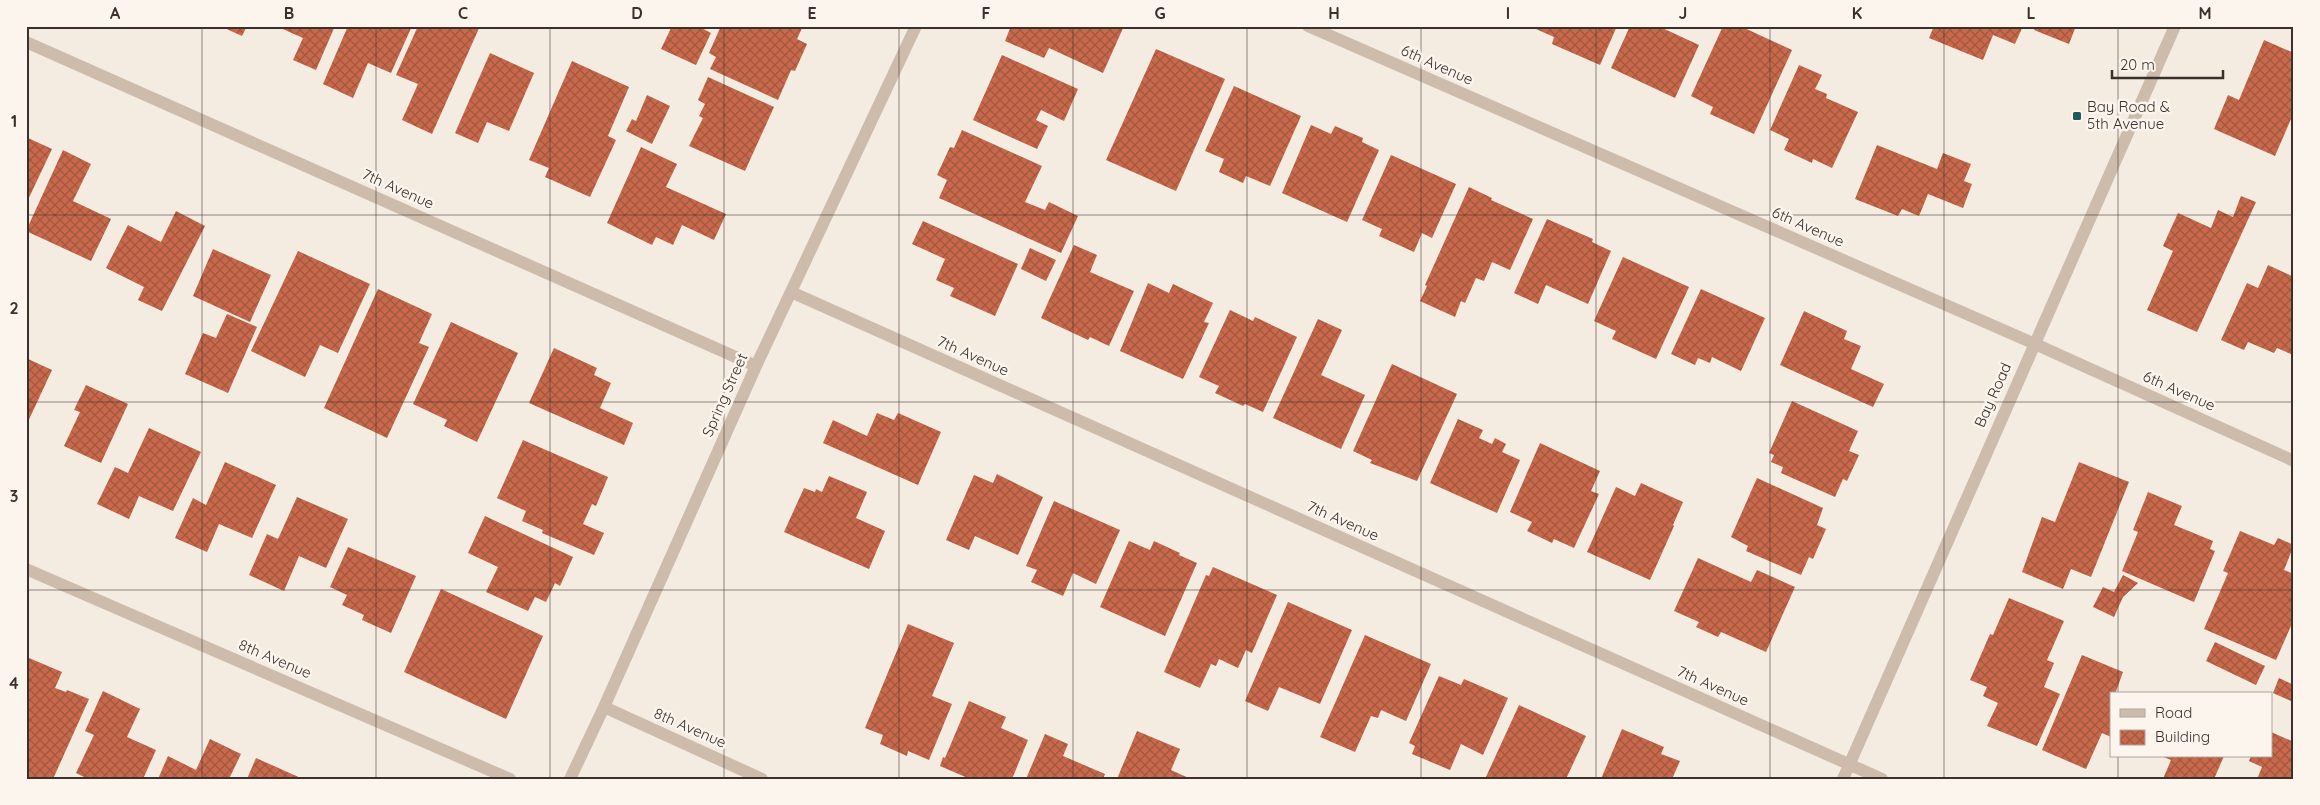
<svg xmlns="http://www.w3.org/2000/svg" width="2320" height="805" font-family="Quicksand,sans-serif">
  <style>
    .building { fill: url(#building-cross-hatch) }
    .lines { fill: none; stroke-linecap: round; stroke-linejoin: round }
    .minor { stroke: #cdbbac; stroke-width: 12 }
    .tertiary { stroke: #cdbbac; stroke-width: 12 }
    .grid { fill: none; stroke: #3b302b; stroke-width: 1; stroke-opacity: 0.55 }
    .poi-dot { fill: #1f5a5e; stroke: #fbf5ee; stroke-width: 2 }
    .labels { text-anchor: middle; stroke-width: 5; stroke-linejoin: round; paint-order: stroke }
    .street-label { font-size: 15px; fill: #3b302b; stroke: #fbf5ee }
    .poi-label { font-size: 15px; fill: #3b302b; stroke: #fbf5ee; text-anchor: start }
    .neatline { fill: none; stroke: #3b302b; stroke-width: 2 }
    .grid-label { font-size: 16px; text-anchor: middle; font-weight: bold; fill: #3b302b }
  </style>
  <defs>
    <pattern id="building-cross-hatch" width="8" height="8" patternUnits="userSpaceOnUse" patternTransform="scale(1.25)"><rect width="8" height="8" fill="#c8694b"/><path d="M0 0l8 8M0 8l8-8" fill="none" stroke="#a4573f"/></pattern>
  </defs>
  <rect width="100%" height="100%" fill="#f4ebe1"/>
  <!-- building -->
  <path class="building" d="M220,26H247L242,36Z
    M276,26H335L316,70L293,60L303,38Z
    M348,26H412L391,73L368,63L353,98L323,84Z
    M418,26H480L432,134L402,120L418,84L396,75Z
    M672,26H698L711,33L696,65L661,49Z
    M721,26H803L797,39L807,44L795,71L791,70L778,100L710,69L716,57L709,53Z
    M1011,26H1124L1103,73L1049,48L1044,58L1005,41Z
    M1537,26H1617L1600,65L1552,44L1554,37L1536,29Z
    M1630,26H1658L1699,45L1675,98L1611,68Z
    M1723,26H1740L1792,50L1754,134L1710,114L1713,107L1691,96Z
    M1934,26H2023L2015,44L1993,35L1983,60L1929,38Z
    M2035,26H2076L2069,44L2034,30Z
    M2264,40L2294,53V112L2275,156L2214,129L2228,95L2239,100Z
    M1156,49L1225,79L1176,191L1106,160Z
    M490,53L534,73L509,131L487,122L478,143L455,133Z
    M1002,55L1078,89L1064,121L1041,110L1036,120L1048,126L1037,149L973,120Z
    M572,61L629,87L608,136L616,140L590,197L545,177L549,168L529,160Z
    M1799,65L1822,75L1815,89L1827,94L1826,98L1858,112L1832,168L1813,159L1812,163L1784,150L1789,139L1770,130Z
    M708,77L774,107L745,171L689,146L703,118L699,116L705,104L698,100Z
    M1234,86L1301,116L1270,186L1246,176L1243,183L1219,172L1224,159L1205,151Z
    M647,95L670,106L652,144L626,131L632,119L636,121Z
    M1311,125L1331,134L1335,126L1363,138L1362,142L1379,150L1347,222L1282,193Z
    M962,130L1042,166L1025,202L1045,210L1049,202L1078,216L1061,253L939,198L947,180L937,175L950,147L954,148Z
    M28,138L52,149L26,204V143Z
    M1877,145L1937,169L1943,153L1971,164L1964,181L1972,184L1963,208L1928,194L1919,216L1902,209L1898,216L1855,199Z
    M641,147L677,164L666,187L726,214L714,240L682,225L673,245L656,237L652,245L607,223Z
    M63,150L91,164L73,201L111,219L91,261L26,231Z
    M1391,155L1456,184L1432,238L1422,233L1414,252L1379,236L1382,229L1362,220Z
    M1469,187L1492,198L1491,200L1533,219L1510,270L1492,262L1484,281L1476,278L1465,303L1461,301L1455,317L1420,301L1427,286L1425,285Z
    M2241,196L2256,202L2197,332L2147,310L2173,251L2163,246L2178,213L2211,228L2218,210L2233,217Z
    M176,211L205,226L162,311L138,300L144,287L106,268L128,225L161,242Z
    M1547,219L1593,239L1592,242L1611,251L1588,304L1546,285L1538,304L1514,293Z
    M923,221L1018,264L995,316L950,296L954,288L936,280L945,259L912,244Z
    M1074,245L1097,255L1090,272L1134,291L1109,346L1090,337L1088,340L1041,318Z
    M1030,248L1056,260L1046,281L1021,269Z
    M213,249L271,275L250,322L193,296Z
    M298,251L370,284L338,353L320,345L305,377L251,351Z
    M1623,257L1689,287L1656,359L1612,339L1616,331L1594,321Z
    M2268,265L2294,277L2293,355L2277,348L2274,353L2248,342L2244,350L2221,340L2247,283L2258,288Z
    M1148,283L1169,293L1173,284L1213,303L1204,322L1209,323L1183,379L1120,351Z
    M378,289L432,314L419,343L429,347L387,438L324,408Z
    M1701,289L1765,318L1741,371L1712,357L1710,363L1698,358L1695,365L1671,354Z
    M1230,310L1253,321L1255,317L1297,337L1263,412L1245,404L1243,406L1215,393L1219,386L1199,377Z
    M1804,311L1847,331L1844,339L1861,346L1851,369L1884,384L1873,407L1780,365Z
    M227,314L257,327L228,393L185,374L203,333L216,338Z
    M1318,319L1342,330L1321,375L1365,395L1341,449L1273,418Z
    M451,322L518,353L477,442L444,426L447,420L413,404Z
    M554,348L597,368L594,375L611,383L600,408L633,423L624,445L529,403Z
    M26,358L52,370L26,426Z
    M1392,364L1457,394L1417,481L1370,463L1372,460L1353,451Z
    M86,385L128,404L101,463L64,446L80,412L74,410Z
    M1792,401L1858,431L1849,451L1859,455L1847,481L1843,479L1835,497L1781,473L1783,467L1771,462L1774,455L1769,453Z
    M877,413L894,420L898,413L941,432L918,485L823,443L833,420L867,436Z
    M1458,419L1483,430L1479,438L1492,444L1495,438L1506,444L1502,452L1520,460L1497,513L1430,483Z
    M149,428L201,452L173,511L139,496L129,519L97,504L115,467L128,473Z
    M523,440L608,477L596,506L592,504L583,524L604,533L594,555L542,533L543,530L522,521L526,511L497,498Z
    M1540,443L1600,471L1591,491L1599,494L1574,548L1554,539L1552,543L1527,531L1532,522L1510,512Z
    M225,462L276,485L252,538L219,524L207,552L175,538L193,498L206,505Z
    M2079,462L2129,482L2091,577L2071,569L2063,589L2022,572L2042,517L2055,522Z
    M997,474L1043,497L1018,555L975,536L969,550L946,540L974,475L993,483Z
    M829,476L867,492L856,518L885,531L869,569L784,532L804,488L815,492L816,489L822,492Z
    M1757,478L1823,508L1817,525L1826,529L1813,559L1809,557L1801,575L1746,551L1748,546L1731,537Z
    M1641,483L1683,502L1673,525L1674,526L1650,580L1587,552L1616,487L1635,496Z
    M2148,492L2182,506L2174,525L2213,541L2210,549L2215,551L2194,602L2122,571L2138,532L2133,530Z
    M297,497L348,519L326,568L299,556L284,591L249,575L267,534L278,539Z
    M1054,501L1120,530L1096,584L1073,573L1063,596L1031,582L1037,570L1026,566Z
    M485,516L573,557L560,586L555,583L546,602L535,597L528,611L486,592L498,567L468,553Z
    M2240,531L2274,545L2278,538L2294,545L2284,570L2294,574V619L2276,660L2204,629L2228,573L2223,571Z
    M1129,541L1150,550L1154,541L1180,553L1179,555L1197,563L1165,636L1100,607Z
    M348,547L416,576L391,633L362,620L364,615L342,605L347,595L330,587Z
    M1698,558L1751,582L1757,570L1795,587L1766,652L1721,632L1718,637L1696,627L1699,622L1674,611Z
    M1213,567L1277,595L1252,653L1246,650L1238,668L1219,659L1216,666L1211,664L1200,688L1164,672L1206,575L1209,576Z
    M2123,575L2138,583L2123,597L2114,617L2093,607L2103,587L2114,592Z
    M441,589L543,636L506,719L404,672Z
    M2009,598L2064,621L2047,660L2054,663L2044,687L2060,694L2037,746L1987,726L1998,703L1983,696L1987,687L1970,680L1990,634L1993,635Z
    M1288,602L1352,630L1320,704L1279,687L1268,711L1245,701Z
    M908,624L954,643L932,696L952,704L929,760L908,751L907,756L880,744L883,735L865,728Z
    M1365,635L1431,664L1406,721L1381,710L1378,718L1371,716L1355,752L1320,737Z
    M2215,642L2265,666L2256,685L2206,661Z
    M2082,655L2123,672L2115,694H2111V737L2102,733L2086,769L2042,750Z
    M29,658L62,672L55,688L66,692L67,690L89,699L53,779H26V663Z
    M1439,676L1461,685L1464,679L1508,698L1483,755L1461,744L1450,770L1412,754L1415,746L1409,743Z
    M2279,678L2294,685L2291,701L2273,693Z
    M103,691L140,709L127,737L156,750L143,779H88L76,773L94,735L85,731Z
    M969,701L1006,717L1001,728L1028,740L1012,779H970L940,766L943,757L945,758Z
    M1519,705L1586,736L1566,779H1485Z
    M1622,729L1664,747L1661,754L1680,761L1672,779H1601Z
    M1137,731L1180,749L1171,770L1191,779H1117Z
    M2271,732L2294,742V779H2257L2262,767L2249,761L2251,756H2271Z
    M1045,734L1068,744L1063,756L1105,774L1103,779H1026Z
    M210,739L241,754L229,779H158L168,756L196,770Z
    M2161,756H2224L2214,779H2163L2171,760Z
    M256,758L303,779H247Z"/>
  <g class="lines">
    <!-- minor -->
    <path class="minor" d="M1308,26L2033,343L2294,461
      M26,42L756,366
      M791,292L1882,779
      M26,569L510,779
      M604,707L762,779
      M570,779L604,707L756,366L916,26"/>
    <!-- tertiary -->
    <path class="tertiary" d="M1843,779L2175,26"/>
  </g>
  <!-- grid -->
  <path class="grid" d="M202,26V779M376,26V779M550,26V779M724,26V779M899,26V779M1073,26V779M1247,26V779M1421,26V779M1596,26V779M1770,26V779M1944,26V779M2118,26V694M26,215H2294M26,402H2294M26,590H2294M2118,756V779"/>
  <!-- markers -->
  <rect class="poi-dot" x="2072" y="111" width="10" height="10" rx="2.5"/>
  <g class="labels">
    <!-- street labels -->
    <g class="street-label">
      <text transform="translate(1437 65) rotate(24)" y="5">6th Avenue</text>
      <text transform="translate(398 189) rotate(24)" y="5">7th Avenue</text>
      <text transform="translate(1808 227) rotate(24)" y="5">6th Avenue</text>
      <text transform="translate(973 356) rotate(24)" y="5">7th Avenue</text>
      <text transform="translate(2179 391) rotate(24)" y="5">6th Avenue</text>
      <text transform="translate(725 395) rotate(-66)" y="5">Spring Street</text>
      <text transform="translate(1993 395) rotate(-66)" y="5">Bay Road</text>
      <text transform="translate(1343 521) rotate(24)" y="5">7th Avenue</text>
      <text transform="translate(275 659) rotate(23)" y="5">8th Avenue</text>
      <text transform="translate(1713 686) rotate(24)" y="5">7th Avenue</text>
      <text transform="translate(690 728) rotate(24)" y="5">8th Avenue</text>
    </g>
    <!-- poi labels -->
    <g class="poi-label">
      <text x="2087" y="112">Bay Road &amp;<tspan x="2087" dy="17">5th Avenue</tspan></text>
    </g>
  </g>
  <!-- border -->
  <rect width="2320" height="805" fill="none" stroke="#fbf5ee" stroke-width="55"/>
  <!-- legend -->
  <rect x="2110" y="692" width="162" height="65" fill="#fbf5ee" stroke="#aea6a0"/>
  <rect x="2120" y="709" width="25" height="8" fill="#cdbbac" stroke="#aea6a0"/>
  <text x="2155" y="718" font-size="15" fill="#3b302b">Road</text>
  <rect x="2120" y="730" width="25" height="15" fill="url(#building-cross-hatch)" stroke="#aea6a0"/>
  <text x="2155" y="742" font-size="15" fill="#3b302b">Building</text>
  <!-- scale -->
  <path d="M2112 70v8h111v-8" fill="none" stroke="#3b302b" stroke-width="2.5"/>
  <text x="2120" y="70" font-size="15" fill="#3b302b" stroke="#fbf5ee" stroke-width="4" paint-order="stroke">20 m</text>
  <rect x="28" y="28" width="2264" height="750" class="neatline"/>
  <g class="grid-label">
    <text x="115" y="19">A</text>
    <text x="289" y="19">B</text>
    <text x="463" y="19">C</text>
    <text x="637" y="19">D</text>
    <text x="812" y="19">E</text>
    <text x="986" y="19">F</text>
    <text x="1160" y="19">G</text>
    <text x="1334" y="19">H</text>
    <text x="1508" y="19">I</text>
    <text x="1683" y="19">J</text>
    <text x="1857" y="19">K</text>
    <text x="2031" y="19">L</text>
    <text x="2205" y="19">M</text>
    <text x="14" y="127">1</text>
    <text x="14" y="314">2</text>
    <text x="14" y="502">3</text>
    <text x="14" y="689">4</text>
  </g>
</svg>
